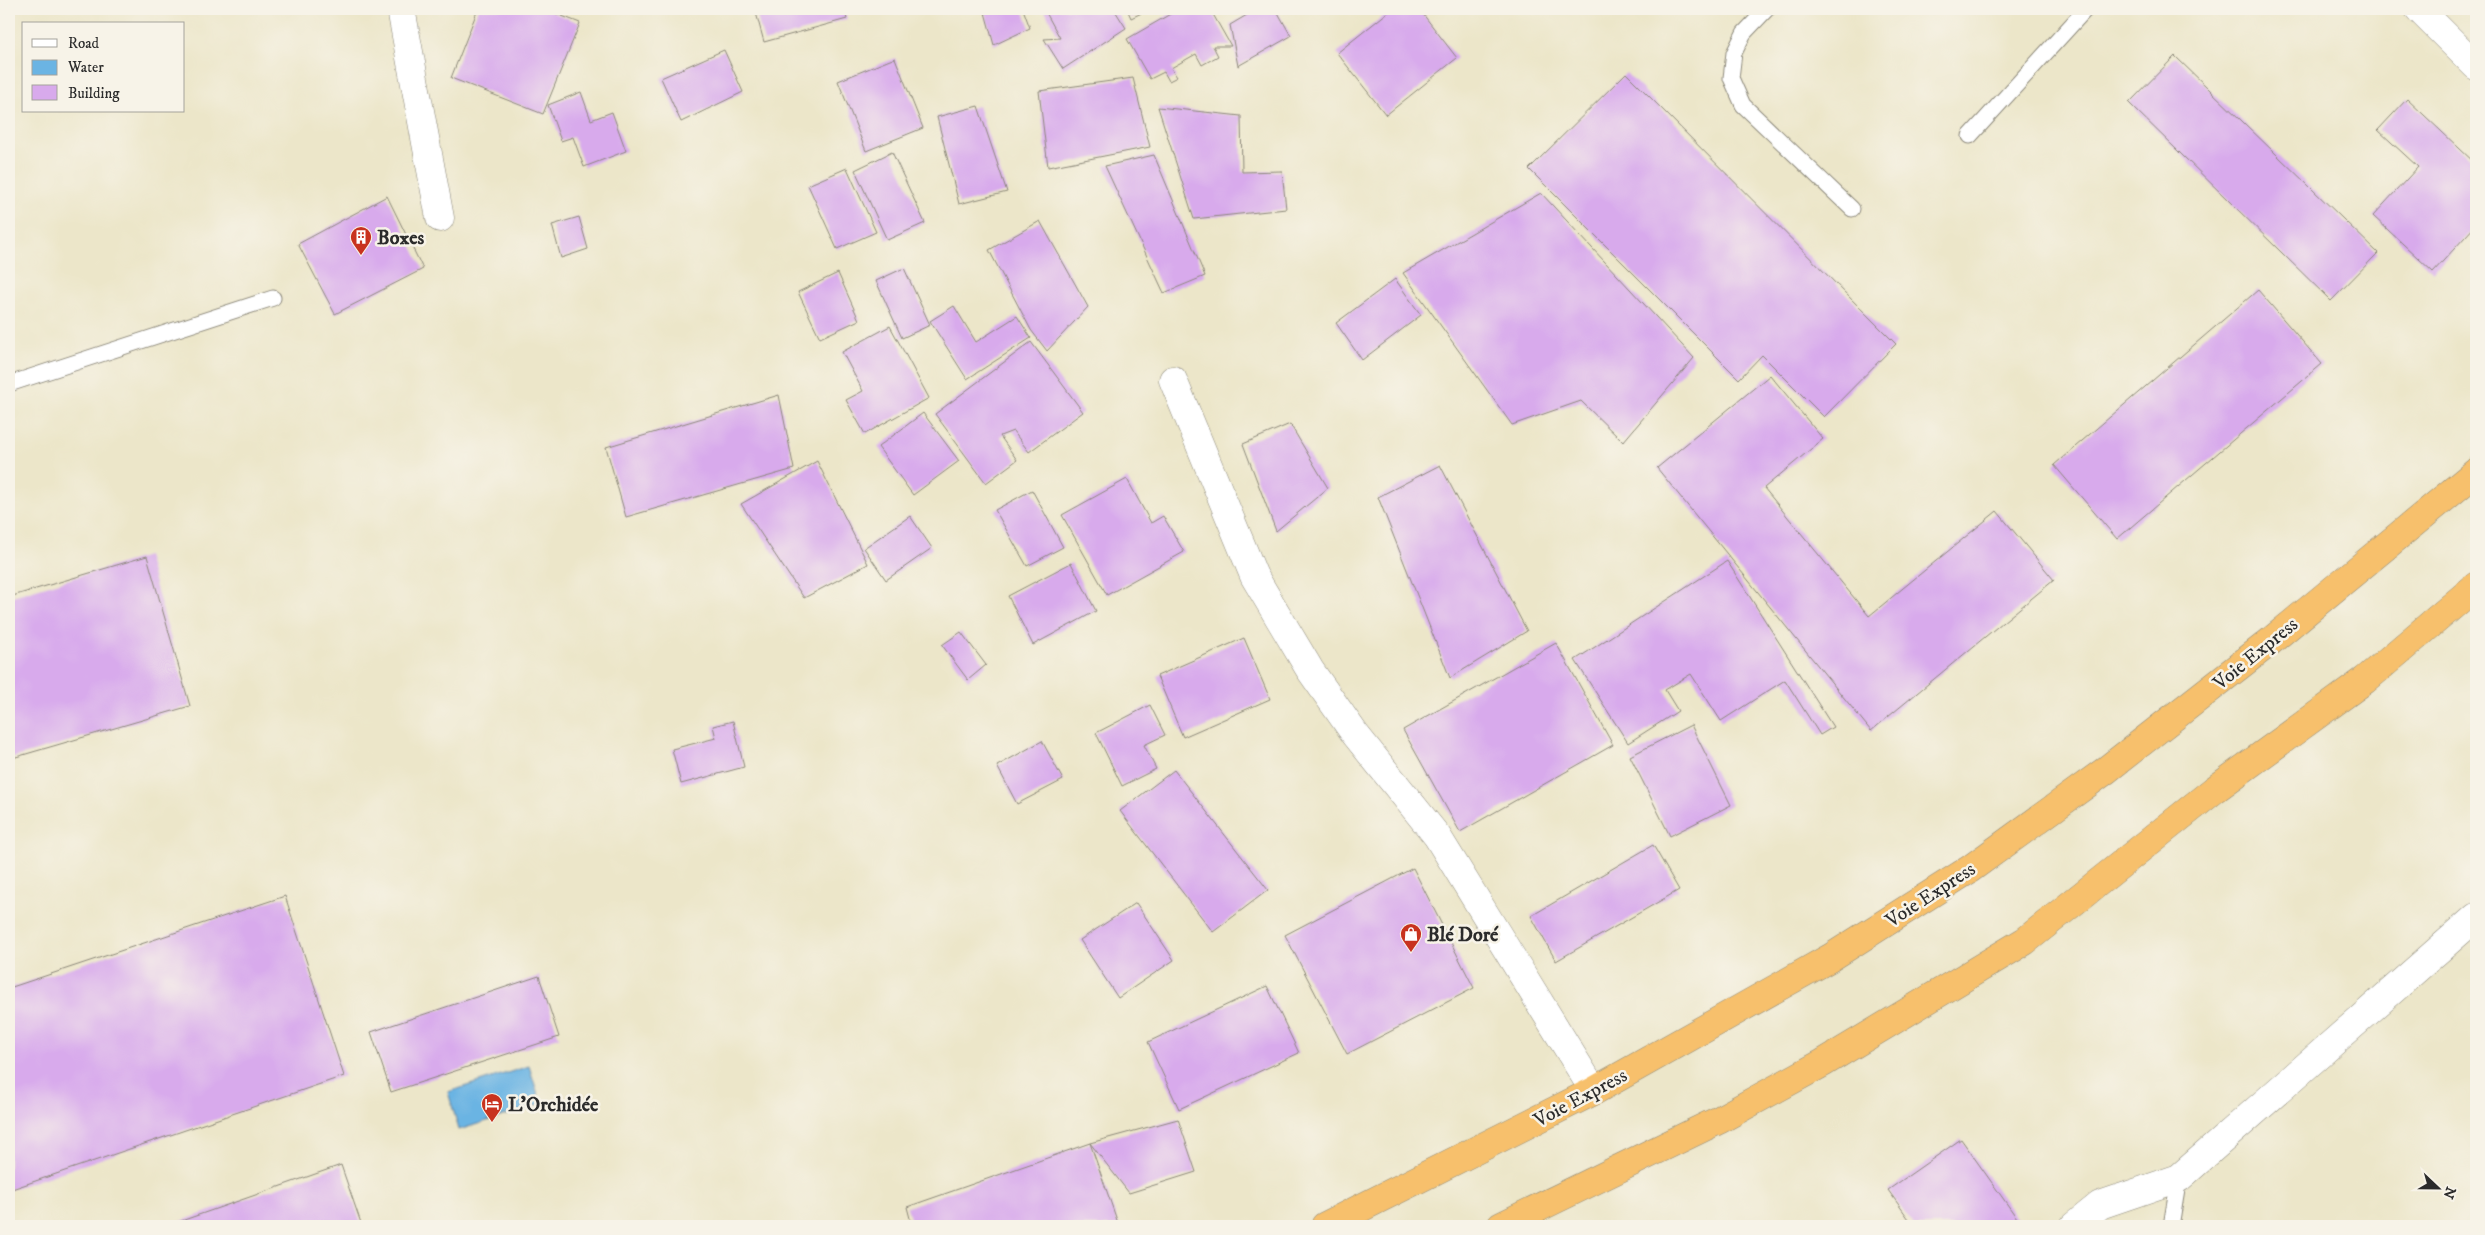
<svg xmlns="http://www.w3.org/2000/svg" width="2485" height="1235" font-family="'IM FELL DW Pica',serif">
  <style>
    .water { fill: #6bb4e3; stroke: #4b7087 }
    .building { fill: #d8aaec }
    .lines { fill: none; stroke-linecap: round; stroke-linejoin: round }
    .service-casing { stroke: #8c887a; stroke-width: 17 }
    .minor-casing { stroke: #8c887a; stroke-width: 29 }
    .trunk-casing { stroke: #8c887a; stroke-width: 29 }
    .service { stroke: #fff; stroke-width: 15 }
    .minor { stroke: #fff; stroke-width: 28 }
    .trunk { stroke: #f7c06c; stroke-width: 28 }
    .labels { text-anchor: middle; stroke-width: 5; stroke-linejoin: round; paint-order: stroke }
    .poi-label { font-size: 20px; font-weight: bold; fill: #2b2b2b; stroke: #f7f3e8; text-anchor: start }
    .street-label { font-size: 20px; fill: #2b2b2b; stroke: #f7f3e8 }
  </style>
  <rect width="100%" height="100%" fill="#f7f3e8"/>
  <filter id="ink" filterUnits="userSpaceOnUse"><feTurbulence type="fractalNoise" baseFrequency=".02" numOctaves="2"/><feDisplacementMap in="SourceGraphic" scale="10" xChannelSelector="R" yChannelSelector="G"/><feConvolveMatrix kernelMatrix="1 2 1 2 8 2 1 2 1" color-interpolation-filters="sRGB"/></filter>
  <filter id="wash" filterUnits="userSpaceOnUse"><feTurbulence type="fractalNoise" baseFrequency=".0096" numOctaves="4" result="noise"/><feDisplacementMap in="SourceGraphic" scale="20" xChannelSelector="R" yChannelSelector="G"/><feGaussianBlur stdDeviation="1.12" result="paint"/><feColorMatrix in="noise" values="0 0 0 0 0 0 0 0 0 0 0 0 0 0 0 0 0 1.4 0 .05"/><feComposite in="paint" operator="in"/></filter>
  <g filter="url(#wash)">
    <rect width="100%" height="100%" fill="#ece6c9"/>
    <!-- water -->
    <path class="water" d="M529,1066L541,1104L459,1130L448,1092Z"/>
    <g id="blocks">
      <!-- building -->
      <path class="building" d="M478,9H544L580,23L543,114L451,78Z
        M755,9H844L847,19L764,42Z
        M984,9H1023L1030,28L994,45Z
        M1044,9H1114L1126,28L1063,69L1044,39L1060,38Z
        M1127,9H1150L1131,18Z
        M1179,9H1210L1231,46H1213L1218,56L1202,65L1196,54L1171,68L1177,77L1169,81L1164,72L1150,79L1127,39Z
        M1257,9H1276L1291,36L1238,66L1230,25Z
        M1392,9H1419L1457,58L1386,115L1337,53Z
        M724,50L743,92L681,122L661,78Z
        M2175,56L2378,253L2331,301L2129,103Z
        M895,58L923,128L866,151L838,81Z
        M1626,73L1896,344L1824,417L1762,355L1739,379L1529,169Z
        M1133,78L1150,147L1048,167L1039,91Z
        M581,92L591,120L612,112L626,151L584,167L573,137L561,141L548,105Z
        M2407,99L2476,164V225L2433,272L2373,216L2418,167L2378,130Z
        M978,106L1007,192L959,204L937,117Z
        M1158,107L1241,116L1242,172L1282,171L1286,209L1194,219Z
        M892,152L925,223L887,240L855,170Z
        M1154,155L1205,276L1164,293L1105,166Z
        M847,168L876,232L837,249L808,185Z
        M1541,193L1694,358L1623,442L1581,401L1512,425L1403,273Z
        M387,196L423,269L335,314L298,244Z
        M579,217L588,249L561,258L552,225Z
        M1040,221L1088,307L1047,351L1031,330L989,250Z
        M904,268L930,325L902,338L876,281Z
        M838,273L859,320L820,338L798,292Z
        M1395,279L1421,315L1362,360L1336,323Z
        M2258,290L2322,364L2117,539L2054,465Z
        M954,306L976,342L1017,316L1031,338L967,379L930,321Z
        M890,326L929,398L865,434L846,400L863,391L842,352Z
        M1031,342L1083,412L1029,452L1013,431L1000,436L1017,460L986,483L935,414Z
        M1770,375L1823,439L1764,488L1869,616L1997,511L2054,580L1871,731L1657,468Z
        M779,395L794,469L626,517L606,447Z
        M923,413L959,461L913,495L878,447Z
        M1290,424L1328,488L1276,531L1243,444Z
        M817,461L868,564L804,598L741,504Z
        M1440,465L1527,631L1450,678L1378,497Z
        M1127,479L1151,523L1163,516L1184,552L1107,595L1062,515Z
        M1032,490L1063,547L1027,566L995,510Z
        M910,516L932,548L886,580L864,548Z
        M147,556L190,706L9,759V597Z
        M1727,561L1833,727L1820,735L1785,680L1721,721L1691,674L1665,690L1678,711L1628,743L1575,660Z
        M1071,563L1096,611L1033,645L1008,596Z
        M961,632L986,665L968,680L942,645Z
        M1244,638L1270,699L1183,737L1157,676Z
        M1556,643L1613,745L1460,832L1403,730Z
        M1150,705L1165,735L1144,745L1156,769L1122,786L1096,733Z
        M733,721L744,767L681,784L672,749L716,738L713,726Z
        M1691,725L1731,805L1670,836L1630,756Z
        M1042,741L1063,780L1017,804L997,766Z
        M1174,770L1268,890L1213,932L1120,811Z
        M1653,845L1679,890L1556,961L1531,916Z
        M1413,868L1474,988L1347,1054L1285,935Z
        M285,896L344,1076L9,1190V988Z
        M1136,903L1174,960L1118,998L1080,940Z
        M539,976L559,1037L391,1092L371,1032Z
        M1267,986L1299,1053L1179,1109L1148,1042Z
        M1178,1119L1196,1172L1129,1193L1090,1143L1119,1226H912L907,1207L1090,1143Z
        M1961,1139L2019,1221L2011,1226H1914L1888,1190Z
        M341,1165L362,1226H167Z"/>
    </g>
  </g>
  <g filter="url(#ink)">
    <use href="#blocks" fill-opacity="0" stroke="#8c887a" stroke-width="1"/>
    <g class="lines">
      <!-- service casing -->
      <g class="service-casing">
        <path id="service" d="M1767,9L1744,33L1734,53L1731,78L1743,105L1852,209
          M1970,136L2086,9
          M9,384L273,298
          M2171,1226L2179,1178"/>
      </g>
      <!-- minor casing -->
      <g class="minor-casing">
        <path id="minor" d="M401,9L440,218
          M2419,9L2476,66
          M1173,380L1254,576L1310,670L1355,734L1437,836L1594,1091
          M2074,1226L2100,1205L2179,1178L2476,917"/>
      </g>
      <!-- trunk casing -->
      <g class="trunk-casing">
        <path id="trunk" d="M1325,1226L1594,1091L1830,958L1970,869L2105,771L2266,645L2476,472
          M1501,1226L1719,1120L1823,1063L2025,941L2214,790L2365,680L2476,586"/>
      </g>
      <!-- service -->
      <use href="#service" class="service"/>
      <!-- minor -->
      <use href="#minor" class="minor"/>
      <!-- trunk -->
      <use href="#trunk" class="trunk"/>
    </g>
  </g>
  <!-- icons -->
  <defs>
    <g id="building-pin" transform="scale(1.125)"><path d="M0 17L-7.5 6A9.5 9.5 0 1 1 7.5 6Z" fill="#c8321e" stroke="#f7f3e8"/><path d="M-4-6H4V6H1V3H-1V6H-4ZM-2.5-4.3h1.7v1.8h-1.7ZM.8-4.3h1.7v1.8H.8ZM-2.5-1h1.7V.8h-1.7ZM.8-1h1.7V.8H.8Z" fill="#fff"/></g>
    <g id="shop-pin" transform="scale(1.125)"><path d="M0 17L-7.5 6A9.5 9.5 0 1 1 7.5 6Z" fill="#c8321e" stroke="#f7f3e8"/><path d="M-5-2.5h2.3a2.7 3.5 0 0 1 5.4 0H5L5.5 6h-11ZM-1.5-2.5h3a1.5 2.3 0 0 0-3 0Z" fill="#fff"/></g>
    <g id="hotel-pin" transform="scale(1.125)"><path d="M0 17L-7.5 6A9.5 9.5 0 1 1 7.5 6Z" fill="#c8321e" stroke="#f7f3e8"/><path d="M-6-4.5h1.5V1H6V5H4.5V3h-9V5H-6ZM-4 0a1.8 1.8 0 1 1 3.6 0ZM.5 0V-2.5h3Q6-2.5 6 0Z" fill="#fff"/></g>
  </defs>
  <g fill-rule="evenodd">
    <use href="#building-pin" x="361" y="237"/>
    <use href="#shop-pin" x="1411" y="934"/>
    <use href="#hotel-pin" x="492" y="1104"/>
  </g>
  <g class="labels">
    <!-- poi labels -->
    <g class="poi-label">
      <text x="377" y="244">Boxes</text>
      <text x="1427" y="941">Blé Doré</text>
      <text x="508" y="1111">L'Orchidée</text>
    </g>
    <!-- street labels -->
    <g class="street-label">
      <text transform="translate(2255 653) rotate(-39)" y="7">Voie Express</text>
      <text transform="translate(1930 894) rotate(-33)" y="7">Voie Express</text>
      <text transform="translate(1580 1097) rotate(-28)" y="7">Voie Express</text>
    </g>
  </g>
  <!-- margin -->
  <rect width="2485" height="1235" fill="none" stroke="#f7f3e8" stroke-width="30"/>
  <!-- legend -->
  <rect x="22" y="22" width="162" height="90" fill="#f7f3e8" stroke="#a5a39c"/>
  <rect x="32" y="39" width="25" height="8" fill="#ffffff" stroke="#a5a39c"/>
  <text x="68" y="48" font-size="15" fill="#2b2b2b">Road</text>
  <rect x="32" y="60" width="25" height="15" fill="#6bb4e3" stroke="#a5a39c"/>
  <text x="68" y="72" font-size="15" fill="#2b2b2b">Water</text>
  <rect x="32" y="85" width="25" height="15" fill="#d8aaec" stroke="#a5a39c"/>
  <text x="68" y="98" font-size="15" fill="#2b2b2b">Building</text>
  <!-- north arrow -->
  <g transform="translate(2438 1188) rotate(112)" stroke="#f7f3e8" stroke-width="4" paint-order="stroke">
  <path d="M0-4L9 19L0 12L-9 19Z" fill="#2b2b2b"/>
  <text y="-8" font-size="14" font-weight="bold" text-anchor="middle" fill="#2b2b2b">N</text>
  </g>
</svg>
